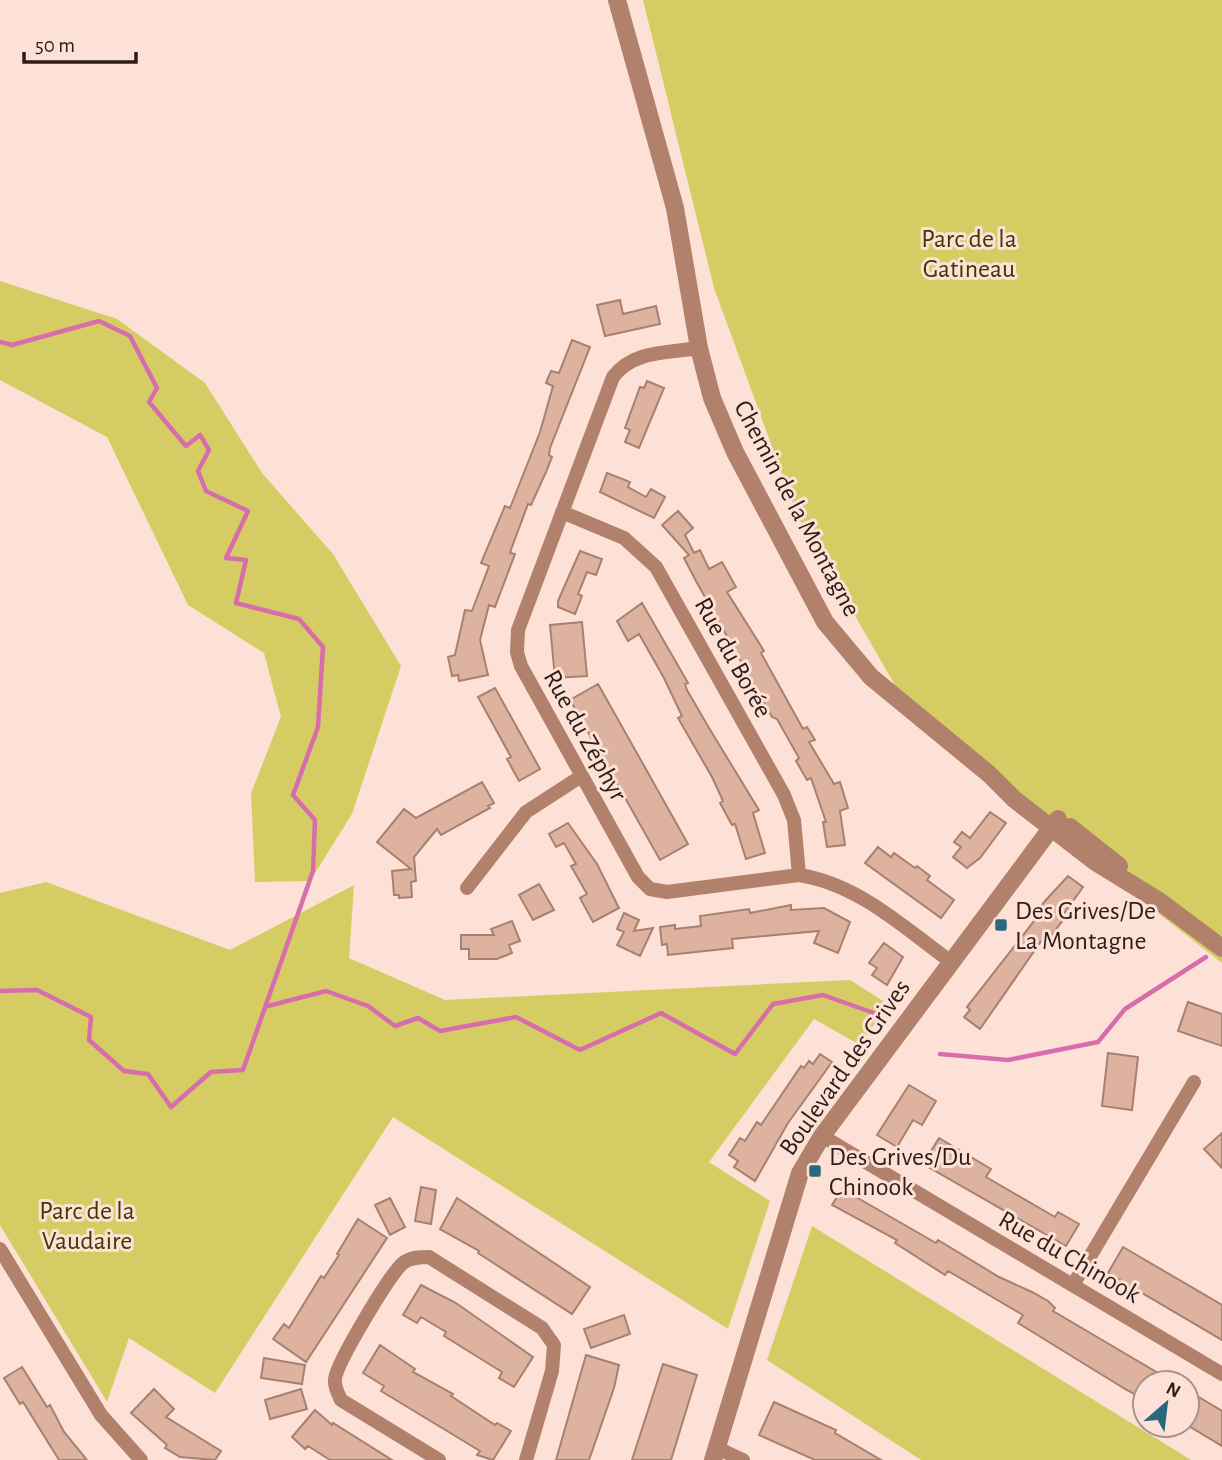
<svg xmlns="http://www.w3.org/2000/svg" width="1222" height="1460" font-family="'Alegreya Sans',sans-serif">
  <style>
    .green { fill: #d5cd63 }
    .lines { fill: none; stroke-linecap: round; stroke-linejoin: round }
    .stream { stroke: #d86dae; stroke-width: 4.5 }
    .building { fill: #ddb29f; stroke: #a8806e; stroke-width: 2 }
    .minor { stroke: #b2816b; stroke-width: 14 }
    .tertiary { stroke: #b2816b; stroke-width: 18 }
    .poi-dot { fill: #2a687e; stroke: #fde1d6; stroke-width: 2.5 }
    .labels { text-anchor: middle; stroke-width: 6; stroke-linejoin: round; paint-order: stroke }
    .park-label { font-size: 26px; fill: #3e3900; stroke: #fde1d6 }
    .street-label { font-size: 26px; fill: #2d1d16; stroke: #fde1d6 }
    .poi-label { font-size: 26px; fill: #2d1d16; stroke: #fde1d6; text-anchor: start }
  </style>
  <rect width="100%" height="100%" fill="#fde1d6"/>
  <!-- green -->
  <path class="green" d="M643,0H1222V963L919,727L797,515L714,288Z
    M0,281L117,319L205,383L262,473L333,554L401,666L352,814L310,881L255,882L251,793L281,717L264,653L188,605L107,437L0,380Z
    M46,882L230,950L354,885L349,958L445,1000L850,980L888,1004L860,1045L814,1019L709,1162L770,1201L728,1329L393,1117L215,1393L129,1338L107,1402L0,1225V893Z
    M812,1226L1191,1460H921L767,1360Z"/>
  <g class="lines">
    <!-- stream -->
    <path class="stream" d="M0,342L12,345L99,321L130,336L157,388L149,402L186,446L200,435L209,450L198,471L206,491L248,511L226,558L246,560L236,603L299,619L323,647L318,727L293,795L315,820L313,871L243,1070L211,1072L171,1107L148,1074L124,1071L89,1040L91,1017L37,990L0,991
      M268,1006L326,991L368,1006L395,1026L418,1018L440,1031L516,1017L580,1050L661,1013L735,1054L773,1004L823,995L874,1013
      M940,1054L1008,1060L1098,1042L1125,1009L1206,957"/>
  </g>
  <!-- building -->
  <path class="building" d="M620,300L623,314L656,306L660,324L605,336L597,305Z
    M572,340L590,347L550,448L549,455L552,457L546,472L531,505L528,504L512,547L510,553L515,554L495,607L489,605L480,640L488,675L459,681L458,675L452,676L448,657L455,655L465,610L472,611L489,566L481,563L505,506L510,508L540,432L553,386L546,383L551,371L559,373Z
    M647,381L664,388L639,448L625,442L630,430L625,428L640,387L644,388Z
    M607,473L630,482L628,487L646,497L651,489L665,497L654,518L600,492Z
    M678,511L693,528L685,535L694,553L700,550L709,569L722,562L736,587L727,592L764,651L761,653L803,729L807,727L815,740L809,742L834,784L840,782L848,808L840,811L845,845L827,847L823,822H826L811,778L807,780L796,761L799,758L777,719L772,717L696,581L684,558L689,555L662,525Z
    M580,551L602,559L596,575L587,572L578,594L582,596L575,614L558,607V601Z
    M642,603L688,683L685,684L687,690L709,728L759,810L753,813L765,853L746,859L735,824L732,825L720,803L723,801L712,777L678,718L682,716L664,678L639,634L628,641L617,621Z
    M582,622L587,676L555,678L550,625Z
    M598,684L688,844L660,860L570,700Z
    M495,688L540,769L519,781L507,759L511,757L478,697Z
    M482,782L494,803L488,806L490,808L441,835L437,829L414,857L416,881L411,882L412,897L399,898V895H394L392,871L411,869L377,842L404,809L416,818Z
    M990,812L1006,823L980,858L967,868L953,857L961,847L954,842L962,832L970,838Z
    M568,823L597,864L619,908L593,922L580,898L587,894L571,866L576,864L564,843L556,847L549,834Z
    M878,847L891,857L894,853L915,868L917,866L930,876L927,880L954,900L941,918L865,863Z
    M1068,876L1083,887L1061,918L1063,920L1048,940L1044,937L980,1029L964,1017L970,1010L967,1007L1041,912L1038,910L1045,901Z
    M539,884L554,910L533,920L519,895Z
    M791,905V910L824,908L850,922L838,953L814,943L819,931L732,939L733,948L668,955L667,944L662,945L660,927L675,925V929L701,926L700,916L749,909L750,913Z
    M624,913L639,920L634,931L653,928L640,956L617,945L624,932L617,929Z
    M512,921L520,941L509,945L512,953L497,959H469V949H461V935H494L491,929Z
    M884,943L903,957L887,985L872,975L877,968L869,963Z
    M1188,1002L1222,1014V1046L1178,1031Z
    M1108,1053L1138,1057L1132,1110L1102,1106Z
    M820,1054L832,1062L788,1123L755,1181L734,1167L738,1161L729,1155L740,1138L745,1141L757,1122L761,1125L801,1066L804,1068L809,1061L813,1064Z
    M909,1085L936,1101L922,1125L913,1120L897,1147L877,1135Z
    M1222,1133V1168L1204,1149Z
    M939,1138L991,1169L986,1177L1055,1217L1058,1212L1079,1224L1066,1246L923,1164Z
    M421,1187L436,1190L431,1224L415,1221Z
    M842,1189L936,1243L938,1240L999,1277L1032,1292L1048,1301L1055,1308L1053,1311L1175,1383H1145V1400L1125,1389L1018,1323L1023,1315L948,1271L945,1275L895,1243L897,1240L832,1205Z
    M390,1198L405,1227L390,1235L375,1205Z
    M457,1198L590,1287L572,1314L478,1253L479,1251L440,1229Z
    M358,1219L387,1238L306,1362L273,1339L284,1324L289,1328L321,1276L324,1278L339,1255L337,1254Z
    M1123,1247L1222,1305V1340L1108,1273Z
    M421,1285L456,1303L533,1357L514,1387L499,1378L502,1372L444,1336L446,1332L421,1317L417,1323L403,1315Z
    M624,1315L630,1334L591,1348L584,1329Z
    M380,1345L415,1369L413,1372L453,1394L451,1396L495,1425L497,1423L511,1431L493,1460L477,1455L480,1451L381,1391L384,1386L363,1373Z
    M586,1355L619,1365L614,1388L589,1460H556Z
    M264,1358L305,1365L302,1384L261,1378Z
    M663,1364L697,1375L671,1460H632Z
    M22,1367L47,1407L50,1405L64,1432L87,1460H59L23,1402L20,1404L4,1378Z
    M154,1389L174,1409L166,1417L221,1451L215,1460L180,1457L165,1448L167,1445L131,1413Z
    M301,1389L307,1409L270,1419L265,1400Z
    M1187,1390L1222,1411V1446L1187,1425Z
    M774,1402L836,1430L835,1433L881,1460H815L759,1435Z
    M315,1410L332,1425L333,1423L392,1460H330L308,1446L305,1449L292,1437Z"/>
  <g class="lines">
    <!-- minor -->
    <path class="minor" d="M699,348C668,353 633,350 613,377L518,630L517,652L521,666L638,877L650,889L667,892L799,875C858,884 903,927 950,961
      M562,512L624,538L656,567L784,795L794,820L799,875
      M467,888L526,812L580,777
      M822,1136L1222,1374
      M0,1249L101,1415L141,1460
      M1073,1285L1194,1082
      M717,1448L743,1460
      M439,1460L341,1400C338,1393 334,1387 335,1379C337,1362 390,1274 403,1263C411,1257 421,1257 429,1257L542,1328L554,1345L552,1371L526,1460"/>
    <!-- tertiary -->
    <path class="tertiary" d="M617,0L675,208L699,348L712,398L735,452L825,622L871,677L989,774L1014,799L1094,861L1159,901L1222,948
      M1070,827L1119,866
      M713,1460L800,1173L822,1136L1058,819"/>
  </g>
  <!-- markers -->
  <g class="poi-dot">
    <rect x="994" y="918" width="14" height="14" rx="3.5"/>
    <rect x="808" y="1164" width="14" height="14" rx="3.5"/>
  </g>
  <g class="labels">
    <!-- park labels -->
    <g class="park-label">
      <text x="969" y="247">Parc de la<tspan x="969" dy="30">Gatineau</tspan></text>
      <text x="87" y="1219">Parc de la<tspan x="87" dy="30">Vaudaire</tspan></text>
    </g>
    <!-- street labels -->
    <g class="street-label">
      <text transform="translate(798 508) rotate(62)" y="9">Chemin de la Montagne</text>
      <text transform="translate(734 657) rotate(61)" y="9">Rue du Borée</text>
      <text transform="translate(586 735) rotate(61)" y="9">Rue du Zéphyr</text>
      <text transform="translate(844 1067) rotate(-55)" y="9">Boulevard des Grives</text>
      <text transform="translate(1070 1256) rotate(30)" y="9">Rue du Chinook</text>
    </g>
    <!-- poi labels -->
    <g class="poi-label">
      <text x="1015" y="919">Des Grives/De<tspan x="1015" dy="30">La Montagne</tspan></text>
      <text x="829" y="1165">Des Grives/Du<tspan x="829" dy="30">Chinook</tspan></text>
    </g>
  </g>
  <!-- north arrow -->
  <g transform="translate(1166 1404) rotate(28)"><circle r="33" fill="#fde1d6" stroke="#aa9389" stroke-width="2"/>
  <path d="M0-5L12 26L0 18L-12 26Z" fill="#2a687e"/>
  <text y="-10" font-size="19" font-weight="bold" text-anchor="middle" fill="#2d1d16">N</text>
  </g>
  <!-- scale -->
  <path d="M24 52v10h112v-10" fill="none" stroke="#2d1d16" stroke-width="3.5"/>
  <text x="35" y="52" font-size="21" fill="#2d1d16" stroke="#fde1d6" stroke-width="5" paint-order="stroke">50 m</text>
</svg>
